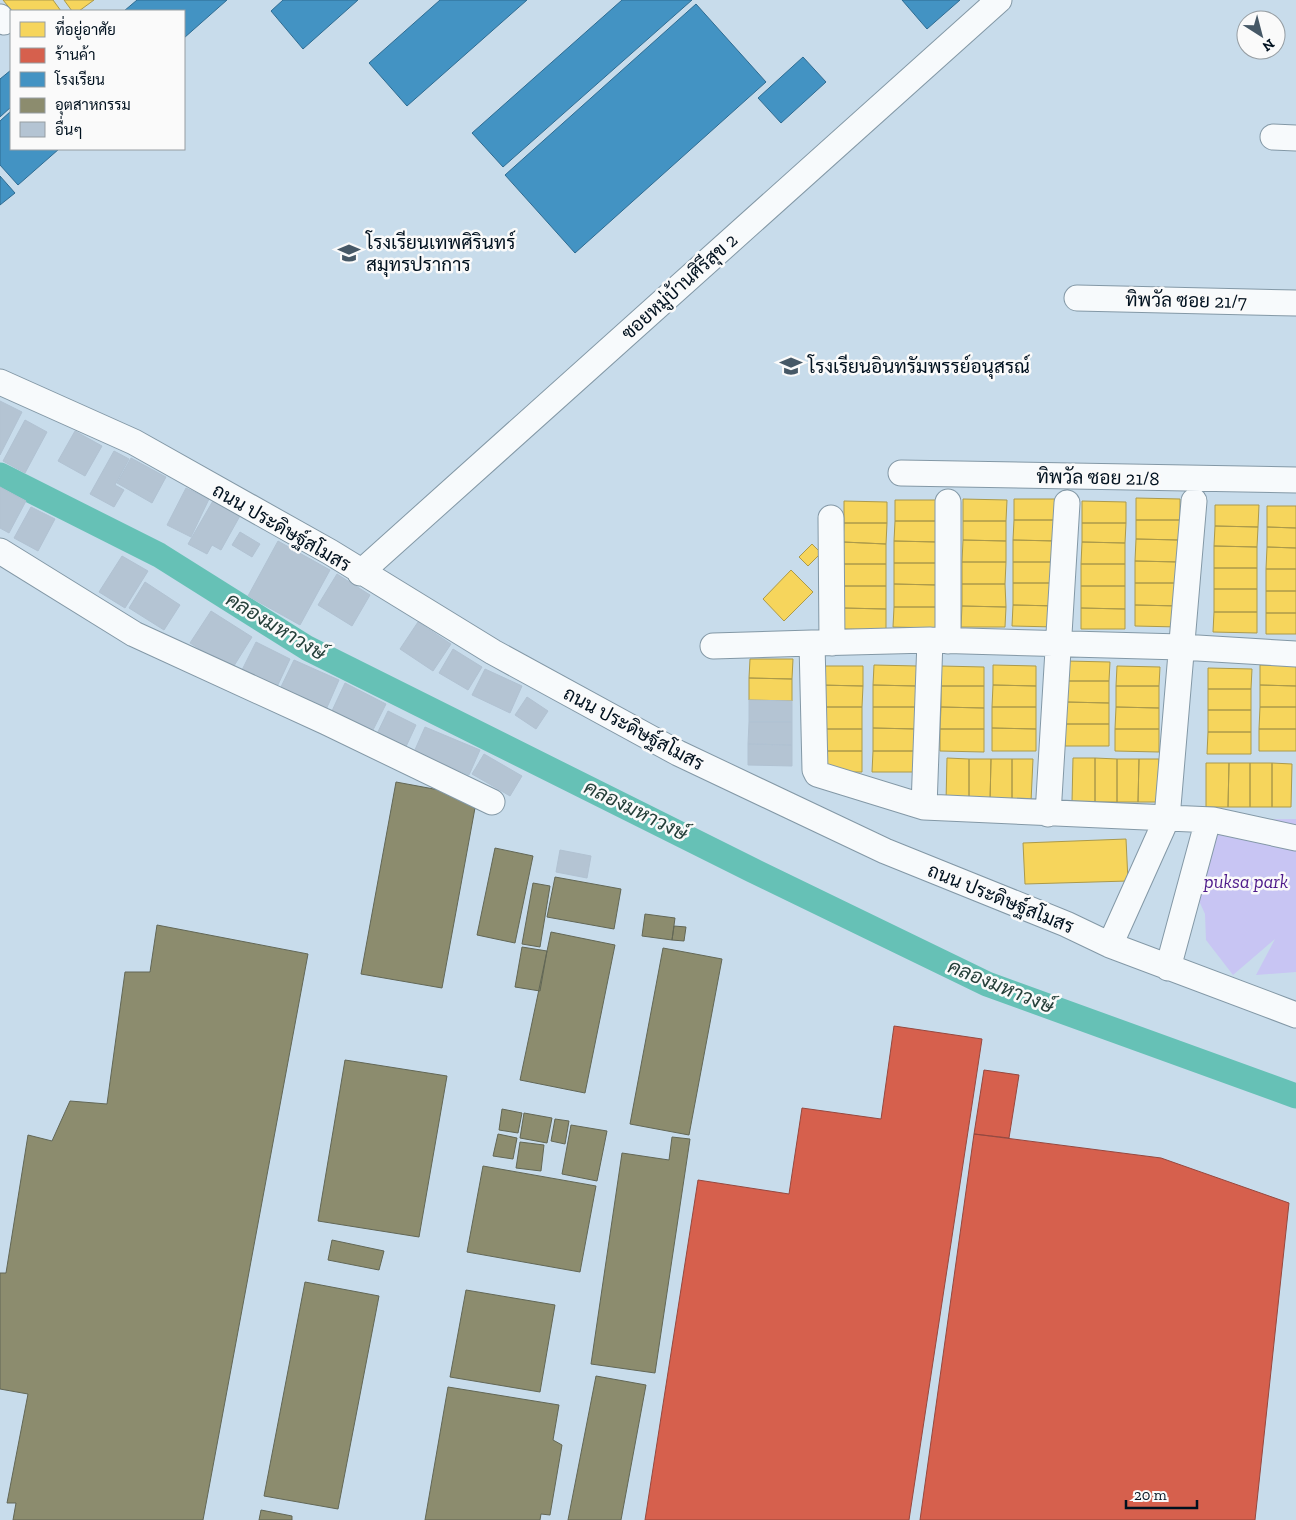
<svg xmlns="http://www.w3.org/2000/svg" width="1296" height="1520" font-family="'Zilla Slab',Sarabun,serif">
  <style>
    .green { fill: #c8c5f3 }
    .homes { fill: #f6d55c; stroke: #ac9a4a }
    .shops { fill: #d6604d; stroke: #96483f }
    .schools { fill: #4393c3; stroke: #2f6c92 }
    .industry { fill: #8c8c6e; stroke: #626756 }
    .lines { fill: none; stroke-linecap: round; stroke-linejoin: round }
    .canal { stroke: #66c1b6; stroke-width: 25 }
    .building { fill: #b4c4d3; stroke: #b1c2d2 }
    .minor-casing { stroke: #8398a6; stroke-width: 27 }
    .minor { stroke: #f7fafc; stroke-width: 25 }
    .labels { text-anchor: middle; stroke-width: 5; stroke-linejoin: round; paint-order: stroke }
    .poi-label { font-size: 19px; fill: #00111f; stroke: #fafafa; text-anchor: start }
    .street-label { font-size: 19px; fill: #00111f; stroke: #fafafa }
    .park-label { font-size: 19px; font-style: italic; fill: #4e1a8a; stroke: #fafafa }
    .water-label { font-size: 20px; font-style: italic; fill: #253f39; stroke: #fafafa }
  </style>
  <rect width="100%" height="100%" fill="#c8dceb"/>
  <!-- green -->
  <path class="green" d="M1296,819V972L1256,975L1275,939L1233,975L1206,940L1205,914L1195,892L1213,820Z"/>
  <!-- homes -->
  <path class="homes" d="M3,0H53L61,11H12Z
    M64,0H94L79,11H72Z
    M1136,498L1180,499V520H1136Z
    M963,499L1007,500L1006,521H963Z
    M1014,499H1058L1057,520H1014Z
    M895,500H939L938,521H895Z
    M844,501L887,502V523H844Z
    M1082,501L1126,502V523H1082Z
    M1215,505H1259L1258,527L1215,526Z
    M1267,506H1296V528L1267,527Z
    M1014,520H1057L1056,541L1013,540Z
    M1136,520H1180L1179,540L1136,539Z
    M895,521H938L937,542L894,541Z
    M963,521H1006V541L963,540Z
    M844,523H887L886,544L843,542Z
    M1082,523H1126L1125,543L1082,542Z
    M1215,526L1258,527L1257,547L1214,546Z
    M1267,527L1296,528V548L1267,547Z
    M1136,539L1179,540V562L1135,561Z
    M963,540L1006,541V562H962Z
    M1013,540L1056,541V562H1013Z
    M894,541L937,542V563H894Z
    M843,542L886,544V564H843Z
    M1082,542L1125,543V564H1081Z
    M812,544L821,553L808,566L799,557Z
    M1214,546L1257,547V568H1214Z
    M1267,547L1296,548V569H1266Z
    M1135,561L1179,562V583H1135Z
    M962,562H1006L1005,584H962Z
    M1013,562H1056V583H1013Z
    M894,563H937V585L894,584Z
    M843,564H886V586H843Z
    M1081,564H1125V586H1081Z
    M1214,568H1257V589H1214Z
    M1266,569H1296V591H1266Z
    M791,570L813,592L784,621L763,599Z
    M1013,583H1056L1057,606L1013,605Z
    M1135,583H1179V606L1135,605Z
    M894,584L937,585L938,607H894Z
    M962,584H1005L1006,607L962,606Z
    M843,586H886V609L843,608Z
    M1081,586H1125V609L1081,608Z
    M1214,589H1257V612H1214Z
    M1266,591H1296V613H1266Z
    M1013,605L1057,606L1056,627L1012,626Z
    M1135,605L1179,606V627L1135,626Z
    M962,606L1006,607L1005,627H961Z
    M894,607H938L937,628L893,627Z
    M843,608L886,609V630L842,629Z
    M1081,608L1125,609V629H1081Z
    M1214,612H1257V633L1213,632Z
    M1266,613H1296V634H1266Z
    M750,659H793L792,679L749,678Z
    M1066,661L1110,662L1109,681H1066Z
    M874,665L917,666L916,686L873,685Z
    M993,665L1036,666V686L993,685Z
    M1260,665L1296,666V686L1260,685Z
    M820,666H863V686L819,685Z
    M941,666L984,667V686H941Z
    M1117,666L1160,667L1159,686H1116Z
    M1208,668L1252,669L1251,689H1208Z
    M749,678L792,679V701L749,700Z
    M1066,681H1109V703L1066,702Z
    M819,685L863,686L862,707H819Z
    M873,685L916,686V707H873Z
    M993,685L1036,686V707H992Z
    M1260,685L1296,686V707H1260Z
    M941,686H984V708L941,707Z
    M1116,686H1159V708L1116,707Z
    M1208,689H1251V710H1208Z
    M1066,702L1109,703V724H1065Z
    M819,707H862V729H819Z
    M873,707H916V729L873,728Z
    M941,707L984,708V729H940Z
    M992,707H1036V729L992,728Z
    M1116,707L1159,708V729H1115Z
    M1260,707H1296V729H1259Z
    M1208,710H1251V732H1208Z
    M1065,724H1109V746H1065Z
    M873,728L916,729V751H873Z
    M992,728L1036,729V751H992Z
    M819,729H862V751H818Z
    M940,729H984V752L940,751Z
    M1115,729H1159V752L1115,751Z
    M1259,729H1296V751H1259Z
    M1208,732H1251V754H1207Z
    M818,751H862V772H818Z
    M873,751H916V772H872Z
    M947,758L969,759V802H946Z
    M1073,758H1095V802H1072Z
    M1095,758L1117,759V802H1095Z
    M969,759H991L990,802H969Z
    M991,759H1012V802H990Z
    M1012,759H1033L1031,802H1012Z
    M1117,759H1139L1138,802H1117Z
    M1139,759H1159L1157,802H1138Z
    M1206,763H1229L1228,807H1206Z
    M1229,763H1250V807H1228Z
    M1250,763H1272V807H1250Z
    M1272,763L1292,764L1291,807H1272Z
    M1126,839L1128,881L1025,884L1023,843Z"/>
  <!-- shops -->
  <path class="shops" d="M894,1026L982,1039L909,1520H645L698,1180L789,1194L802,1108L881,1119Z
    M984,1070L1019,1075L1009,1138L974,1134Z
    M974,1134L1161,1158L1289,1203L1255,1520H920Z"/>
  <!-- schools -->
  <path class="schools" d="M137,0H227L184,38V11H124Z
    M283,0H358L303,49L271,11Z
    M440,0H527L407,106L369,63Z
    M622,0H692L503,167L472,133Z
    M902,0H960L927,29Z
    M696,4L766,82L575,253L505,175Z
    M803,57L826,82L781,123L758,98Z
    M11,70V107L0,117V79Z
    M11,111V149H59L18,185L0,165V121Z
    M0,176L15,193L0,205Z"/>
  <!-- industry -->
  <path class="industry" d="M396,782L477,797L442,988L361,974Z
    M495,848L533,856L515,943L477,935Z
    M555,877L621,889L614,929L547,917Z
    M533,883L550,886L540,947L522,944Z
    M645,914L675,918L672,940L642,936Z
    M157,925L308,954L203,1520H13L16,1503H7L28,1394L0,1389V1273H6L28,1135L52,1141L70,1101L107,1104L125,972H150Z
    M674,926L686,927L684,941L672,940Z
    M551,932L615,945L585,1093L520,1080Z
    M522,947L547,951L540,991L515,987Z
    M663,948L722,959L689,1135L630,1124Z
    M345,1060L447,1076L419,1237L318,1221Z
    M502,1109L522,1113L518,1133L499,1130Z
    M524,1113L552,1118L547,1143L520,1138Z
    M555,1119L569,1121L565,1144L551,1141Z
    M571,1125L607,1131L597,1181L562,1174Z
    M498,1134L517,1138L513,1159L493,1156Z
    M672,1137L690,1139L655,1373L591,1364L622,1153L669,1160Z
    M520,1142L544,1145L541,1171L516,1168Z
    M483,1166L596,1186L580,1272L467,1252Z
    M332,1240L384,1251L379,1270L328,1260Z
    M305,1282L379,1296L338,1509L264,1496Z
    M466,1290L555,1305L540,1392L450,1377Z
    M596,1376L646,1385L621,1520H568Z
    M448,1387L559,1405L553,1440L562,1445L550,1515L541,1514L540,1520H425Z
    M261,1510L292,1516V1520H259Z"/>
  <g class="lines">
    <!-- canal -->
    <path class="canal" d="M0,475L159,555L307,648L752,870L987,984L1296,1096"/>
  </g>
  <!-- building -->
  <path class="building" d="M0,401L22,412L0,455Z
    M25,420L47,432L25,473L3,461Z
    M75,431L102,446L85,476L58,461Z
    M114,451L129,459L115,485L124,490L114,507L90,494Z
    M131,458L166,477L152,503L117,483Z
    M0,487L26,501L9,533L0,528Z
    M186,488L209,499L191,537L167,525Z
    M214,499L241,514L221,550L212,545L207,554L188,544Z
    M31,507L55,519L38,551L14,538Z
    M240,532L260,544L252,557L232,545Z
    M278,541L330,570L300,625L248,596Z
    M122,556L148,571L125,608L99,592Z
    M337,574L370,595L352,626L318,605Z
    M145,582L180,605L164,630L129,608Z
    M211,611L252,637L232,669L190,643Z
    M418,622L451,644L433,671L400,649Z
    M256,642L290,659L276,689L241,672Z
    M453,649L482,667L468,690L439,673Z
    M294,660L339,680L325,712L279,691Z
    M485,669L522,686L510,713L472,695Z
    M345,683L386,704L372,732L331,713Z
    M527,697L548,711L536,729L515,715Z
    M749,700L792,701V722H749Z
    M388,711L416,725L404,751L375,738Z
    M749,722H792V745L748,744Z
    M425,727L480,750L469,775L414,752Z
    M748,744L792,745V766L748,765Z
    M484,754L522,776L510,796L472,774Z
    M560,850L591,856L587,878L556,872Z"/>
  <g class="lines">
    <!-- minor casing -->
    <g class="minor-casing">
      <path id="minor" d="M0,17L4,22
        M1273,137L1296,138
        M1077,298L1296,303
        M0,382L134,442L330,552L493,652L678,753L885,851L1066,924L1110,945L1296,1015
        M901,473L1296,480
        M948,502V641
        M831,518L832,643
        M0,551L134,634L326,722L492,802
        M360,573L999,0
        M713,646L812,643
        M1296,654L1181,647L930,640L812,643L815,770L817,774L924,807L1213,820L1296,838
        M924,807L930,640
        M1048,814L1067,503
        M1110,945L1167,818L1194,501
        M1168,968L1208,820"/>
    </g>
    <!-- minor -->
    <use href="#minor" class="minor"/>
  </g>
  <!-- icons -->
  <defs>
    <g id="school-bare" transform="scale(1.725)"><path d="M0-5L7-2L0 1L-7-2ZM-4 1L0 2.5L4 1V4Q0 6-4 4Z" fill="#465866" stroke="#fafafa" stroke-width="2.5" paint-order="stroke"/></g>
  </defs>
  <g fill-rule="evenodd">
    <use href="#school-bare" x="349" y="253"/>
    <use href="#school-bare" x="791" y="366"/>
  </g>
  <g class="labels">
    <!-- poi labels -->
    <g class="poi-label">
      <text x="366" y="249">โรงเรียนเทพศิรินทร์<tspan x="366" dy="22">สมุทรปราการ</tspan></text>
      <text x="808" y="373">โรงเรียนอินทรัมพรรย์อนุสรณ์</text>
    </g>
    <!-- street labels -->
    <g class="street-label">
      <text transform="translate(679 286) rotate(-42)" y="7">ซอยหมู่บ้านศิรีสุข 2</text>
      <text transform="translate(1186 300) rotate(1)" y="7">ทิพวัล ซอย 21/7</text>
      <text transform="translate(1098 477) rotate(1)" y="7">ทิพวัล ซอย 21/8</text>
      <text transform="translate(282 527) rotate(30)" y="7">ถนน ประดิษฐ์สโมสร</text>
      <text transform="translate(634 728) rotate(28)" y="7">ถนน ประดิษฐ์สโมสร</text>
      <text transform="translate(1001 898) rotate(22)" y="7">ถนน ประดิษฐ์สโมสร</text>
    </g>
    <!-- park labels -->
    <g class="park-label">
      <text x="1246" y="888">puksa park</text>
    </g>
    <!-- water labels -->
    <g class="water-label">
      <text transform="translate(276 626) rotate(31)" y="7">คลองมหาวงษ์</text>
      <text transform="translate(636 810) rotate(26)" y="7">คลองมหาวงษ์</text>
      <text transform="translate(1001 986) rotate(22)" y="7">คลองมหาวงษ์</text>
    </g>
  </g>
  <!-- legend -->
  <rect x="10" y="10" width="175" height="140" fill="#fafafa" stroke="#969da2"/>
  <rect x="20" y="22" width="25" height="15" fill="#f6d55c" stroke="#969da2"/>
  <text x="55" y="35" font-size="15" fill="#00111f">ที่อยู่อาศัย</text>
  <rect x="20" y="48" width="25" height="15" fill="#d6604d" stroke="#969da2"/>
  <text x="55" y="60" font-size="15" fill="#00111f">ร้านค้า</text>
  <rect x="20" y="72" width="25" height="15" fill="#4393c3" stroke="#969da2"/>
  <text x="55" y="85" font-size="15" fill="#00111f">โรงเรียน</text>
  <rect x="20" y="98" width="25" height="15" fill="#8c8c6e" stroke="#969da2"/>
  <text x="55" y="110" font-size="15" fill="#00111f">อุตสาหกรรม</text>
  <rect x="20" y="122" width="25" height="15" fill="#b4c4d3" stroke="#969da2"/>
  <text x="55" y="135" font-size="15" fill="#00111f">อื่นๆ</text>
  <!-- north arrow -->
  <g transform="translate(1261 35) rotate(144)"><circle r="24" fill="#fafafa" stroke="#969da2"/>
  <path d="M0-4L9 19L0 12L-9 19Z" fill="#465866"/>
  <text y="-8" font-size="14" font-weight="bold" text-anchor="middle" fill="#00111f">N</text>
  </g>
  <!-- scale -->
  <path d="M1126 1500v8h71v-8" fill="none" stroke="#00111f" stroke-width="2.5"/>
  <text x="1134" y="1500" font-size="15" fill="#00111f" stroke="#fafafa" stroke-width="4" paint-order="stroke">20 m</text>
</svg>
